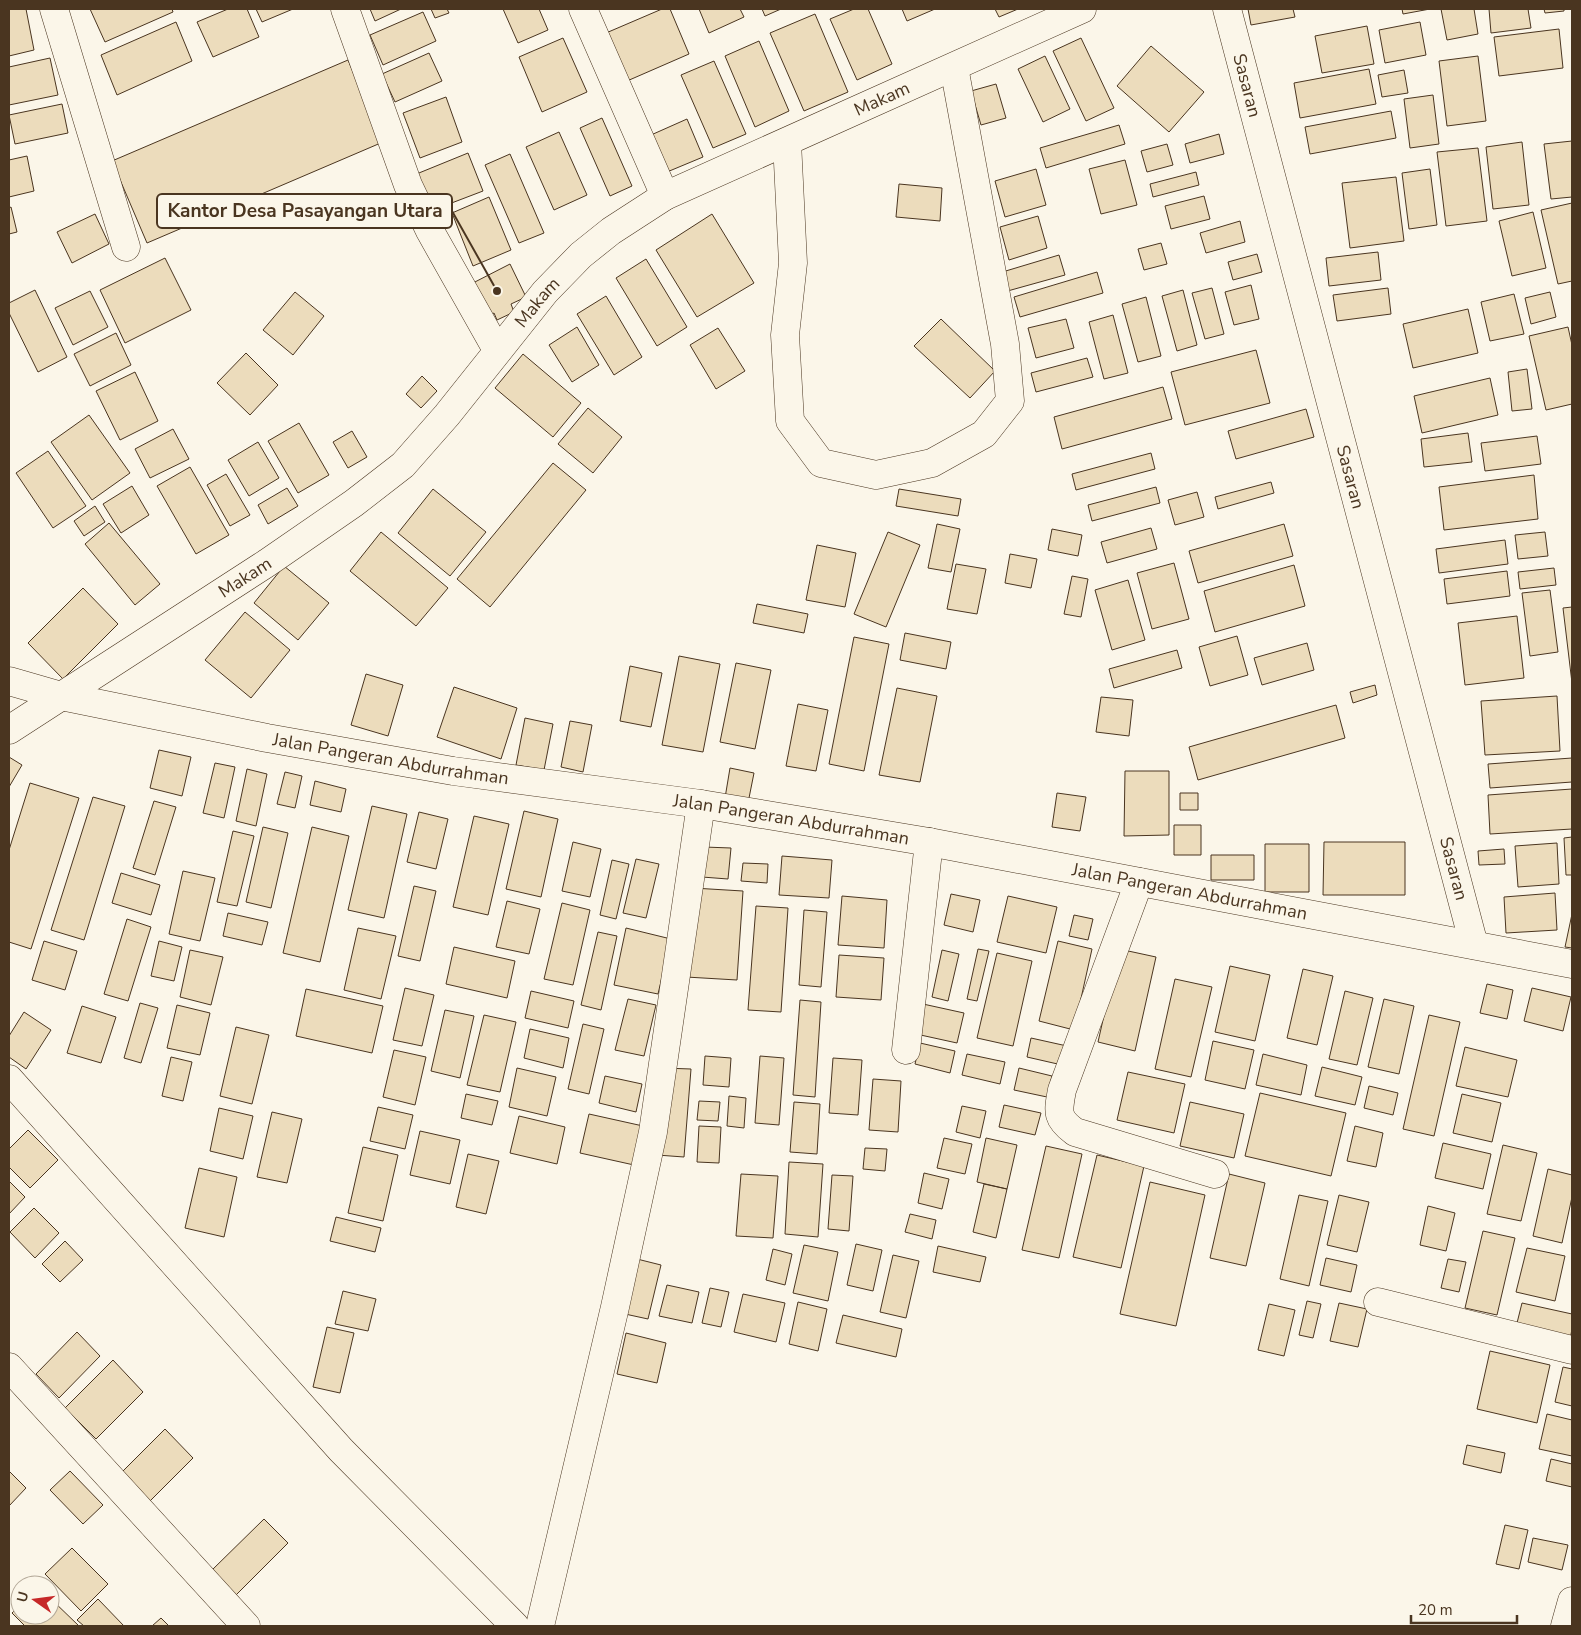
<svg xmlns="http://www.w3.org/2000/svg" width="1581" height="1635" font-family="'Nunito Sans',sans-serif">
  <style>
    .building { fill: #ecdcbc; stroke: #4a3520 }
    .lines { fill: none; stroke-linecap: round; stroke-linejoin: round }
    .minor-casing { stroke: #4a3520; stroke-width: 29 }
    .minor { stroke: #fbf6e9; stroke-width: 28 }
    .labels { text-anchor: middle; stroke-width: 4; stroke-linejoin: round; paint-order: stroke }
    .street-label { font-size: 18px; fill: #4a3520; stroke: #fbf6e9 }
    .leader { fill: none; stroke: #4a3520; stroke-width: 2 }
    .callout-dot { fill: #4a3520; stroke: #fbf6e9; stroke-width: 2 }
    .callout { fill: #fbf6e9; stroke: #4a3520; stroke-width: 2 }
    .callout-label { font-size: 19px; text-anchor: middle; font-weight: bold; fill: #4a3520 }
  </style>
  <rect width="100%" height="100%" fill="#fbf6e9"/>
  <!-- building -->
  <path class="building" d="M9,9H26L34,50L9,56Z
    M90,9H172L173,12L105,42Z
    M228,9H247L259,37L213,57L197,22Z
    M256,9H293L262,22Z
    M370,9H401L375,21Z
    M431,9H447L449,13L435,18Z
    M503,9H539L548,30L518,43Z
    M662,9H670L689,54L627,81L606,33Z
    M699,9H740L744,17L709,33Z
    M762,9H781L765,16Z
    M854,9H868L892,64L857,80L830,19Z
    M902,9H935L907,21Z
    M995,9H1018L999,17Z
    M1248,9H1293L1295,17L1251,25Z
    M1402,9H1430L1403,14Z
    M1441,9H1474L1478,34L1447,40Z
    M1489,9H1528L1531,28L1491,33Z
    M1544,9H1564V11L1545,13Z
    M423,12L436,41L383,65L370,35Z
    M815,14L848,92L804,111L770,33Z
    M176,22L192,61L117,95L101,55Z
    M1420,22L1426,55L1385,63L1379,30Z
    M1367,26L1374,64L1322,73L1315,36Z
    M1559,29L1563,68L1499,76L1494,37Z
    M563,38L587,92L542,112L519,57Z
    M1081,38L1114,108L1086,121L1053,51Z
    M759,41L789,111L755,127L725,56Z
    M1151,46L1204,92L1169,132L1117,86Z
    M429,53L442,81L395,102L382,74Z
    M1045,56L1070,109L1043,122L1018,69Z
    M1478,56L1486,121L1447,126L1439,61Z
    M50,58L58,95L9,105V67Z
    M348,60L383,142L147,243L112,161Z
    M714,61L746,134L713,148L681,75Z
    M1369,69L1376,104L1300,118L1294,83Z
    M1404,70L1408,93L1382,97L1378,75Z
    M996,84L1006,118L981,125L971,91Z
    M1433,95L1439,144L1410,148L1404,99Z
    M446,97L462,142L420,158L403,113Z
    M62,104L68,133L15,144L9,115Z
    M1391,111L1396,138L1310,154L1305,127Z
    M602,118L632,186L610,196L580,128Z
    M687,119L703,157L667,172L651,135Z
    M1119,125L1125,144L1046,168L1040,148Z
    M559,132L587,195L554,210L526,147Z
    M1219,134L1224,154L1190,163L1185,144Z
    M1572,141V197L1551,199L1544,144Z
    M1522,142L1529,205L1493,209L1486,147Z
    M1167,144L1173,165L1147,172L1141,151Z
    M1478,148L1487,221L1446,226L1437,152Z
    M468,153L483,191L428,212L414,175Z
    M510,154L544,233L519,243L485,165Z
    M27,156L34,191L9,197V160Z
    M1125,160L1137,205L1101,214L1089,169Z
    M1036,169L1046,205L1005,217L995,181Z
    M1430,169L1437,225L1409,229L1402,173Z
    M1196,172L1199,185L1153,197L1150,184Z
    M1396,177L1404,241L1350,248L1342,183Z
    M899,184L942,188L940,221L896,217Z
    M1204,196L1210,219L1171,229L1165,206Z
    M489,197L511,250L473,266L452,213Z
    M1572,203V281L1558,284L1541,210Z
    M11,207L17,232L9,234V208Z
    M1533,212L1546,268L1512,276L1499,221Z
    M95,214L109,244L72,263L57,232Z
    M712,214L754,283L697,317L656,250Z
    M1038,216L1047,248L1009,260L1000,227Z
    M1240,221L1245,242L1206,253L1200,233Z
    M1161,243L1167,264L1144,270L1138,249Z
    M1378,252L1381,280L1329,286L1326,258Z
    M1257,254L1262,272L1233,280L1228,262Z
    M1059,255L1065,275L1004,292L999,273Z
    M165,258L191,310L125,343L100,290Z
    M646,259L687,327L657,346L616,278Z
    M510,264L526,297L511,304L514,312L497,320L494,313L485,318L469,285Z
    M1097,272L1103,293L1020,317L1014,297Z
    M1251,285L1259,319L1234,325L1225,292Z
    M1212,288L1224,334L1205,339L1192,293Z
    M1388,288L1391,314L1337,321L1333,295Z
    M35,290L67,357L38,372L9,313V303Z
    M1183,290L1197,345L1177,351L1162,296Z
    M90,291L108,327L73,345L55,308Z
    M295,292L324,316L293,355L263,330Z
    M1550,292L1556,317L1531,324L1525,298Z
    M1514,294L1524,334L1490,341L1481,302Z
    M606,296L642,357L614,375L577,314Z
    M1146,297L1161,356L1138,362L1122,304Z
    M1468,309L1478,353L1413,368L1403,324Z
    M1113,315L1128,373L1104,379L1089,322Z
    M941,319L995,371L970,398L914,346Z
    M1066,319L1074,348L1036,358L1028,328Z
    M577,327L599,365L572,382L549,345Z
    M1568,327L1572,345V404L1546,410L1529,336Z
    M718,328L745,371L716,389L690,345Z
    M116,333L131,365L90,386L74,354Z
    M1256,350L1270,403L1185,425L1171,372Z
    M246,353L278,385L250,415L217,383Z
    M523,354L581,403L553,437L495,388Z
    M1087,358L1093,377L1036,392L1031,373Z
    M1527,369L1532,409L1512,411L1508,372Z
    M135,372L158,421L120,440L96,391Z
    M422,376L437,391L421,408L406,394Z
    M1490,378L1498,415L1422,433L1414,396Z
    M1163,387L1172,419L1062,449L1054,417Z
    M588,408L622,437L593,473L558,444Z
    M1306,409L1314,437L1236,459L1228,431Z
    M89,415L130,473L92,500L51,442Z
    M299,423L329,475L298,493L268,441Z
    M173,429L189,459L150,478L135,449Z
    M352,431L367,457L348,468L333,442Z
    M1468,433L1472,462L1424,467L1421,439Z
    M1537,436L1541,464L1485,471L1481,443Z
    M258,442L279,478L249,496L228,460Z
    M48,451L86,506L53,528L16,473Z
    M1151,453L1155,469L1076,490L1072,474Z
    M553,463L586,490L490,607L457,579Z
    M190,467L229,535L196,554L157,486Z
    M226,474L250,515L230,526L207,485Z
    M1534,475L1538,519L1444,530L1439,487Z
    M1271,482L1274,493L1218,509L1215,497Z
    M132,486L149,515L121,533L103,504Z
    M1156,487L1160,503L1092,521L1088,505Z
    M287,488L298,506L268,524L258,505Z
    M433,489L486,532L450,576L398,533Z
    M899,489L961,499L958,516L896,506Z
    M1197,492L1204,517L1175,525L1168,500Z
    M95,506L105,522L84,536L74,521Z
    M109,523L160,584L135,605L85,544Z
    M937,524L960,529L951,572L928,568Z
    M1284,524L1293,556L1198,583L1189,551Z
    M1151,528L1157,549L1107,563L1101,542Z
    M1052,529L1082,535L1078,556L1048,550Z
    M381,532L448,588L416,626L350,571Z
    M888,532L920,545L886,627L854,614Z
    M1545,532L1548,556L1518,559L1515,535Z
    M1505,540L1508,564L1439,573L1436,549Z
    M817,545L856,553L845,607L806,600Z
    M1010,554L1037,559L1031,588L1005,583Z
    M1174,563L1189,619L1152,629L1137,573Z
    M956,564L986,569L977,614L947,609Z
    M1294,565L1305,606L1215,632L1204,591Z
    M284,566L329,603L298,640L254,603Z
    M1554,568L1556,585L1520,589L1518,572Z
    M1507,571L1510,596L1447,604L1444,579Z
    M1072,576L1088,579L1081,617L1064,614Z
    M1128,580L1145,640L1112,650L1095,590Z
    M83,588L118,624L63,679L28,643Z
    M1550,590L1558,652L1530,656L1522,593Z
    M757,604L808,614L804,633L753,623Z
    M1572,607V683L1563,608Z
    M245,612L290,650L251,698L205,660Z
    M1517,616L1524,678L1465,685L1458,623Z
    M905,633L951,642L946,669L900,660Z
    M1237,636L1248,675L1210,686L1199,647Z
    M854,637L889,644L864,771L829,764Z
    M1307,643L1314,670L1262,685L1254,658Z
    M1177,650L1182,668L1114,688L1109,669Z
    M679,656L720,664L703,752L662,745Z
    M736,663L771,670L755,749L720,742Z
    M630,666L662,673L651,727L620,721Z
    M366,674L403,685L388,736L351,725Z
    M1375,685L1377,695L1353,703L1350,692Z
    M454,687L517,708L501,759L437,737Z
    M897,688L937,696L920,782L879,775Z
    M1557,696L1560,751L1485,755L1481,701Z
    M1101,697L1133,700L1129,736L1096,732Z
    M798,704L828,710L816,771L786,766Z
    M1336,705L1345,738L1198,780L1189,747Z
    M525,718L553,724L544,770L516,765Z
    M570,721L592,725L583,772L561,767Z
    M159,750L191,757L182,796L150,788Z
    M9,757L22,765L9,787Z
    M1572,758V782L1490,788L1488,764Z
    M215,763L235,767L224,818L203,813Z
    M730,768L754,773L748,803L725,798Z
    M247,769L267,774L256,826L236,821Z
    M1125,771H1169V835L1124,836Z
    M285,772L302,776L295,808L277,804Z
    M315,781L346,789L341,812L310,805Z
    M30,783L79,798L31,949L9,942V850Z
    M1572,789V829L1490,834L1488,795Z
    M1057,793L1086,797L1080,831L1052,827Z
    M1180,793H1198V810H1180Z
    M93,797L125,806L84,940L51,930Z
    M154,801L176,807L155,875L133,868Z
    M372,806L407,814L384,918L348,910Z
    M524,811L558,819L541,897L506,889Z
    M419,812L448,819L436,869L407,862Z
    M474,816L509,824L488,915L453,907Z
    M1174,825H1201V855H1174Z
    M263,827L288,833L271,908L246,902Z
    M312,827L349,836L320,962L283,953Z
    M233,831L254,836L237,906L217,902Z
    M1572,837V875H1566L1564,838Z
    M573,842L601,849L590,897L562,891Z
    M1324,842H1405V895H1323Z
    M1557,843L1559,884L1518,887L1515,846Z
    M1265,844H1309V892H1265Z
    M704,847L731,848L728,879L702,877Z
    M1504,849L1505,864L1479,865L1478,851Z
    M1211,855H1254V880H1211Z
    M782,856L832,860L829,898L779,895Z
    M636,859L659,864L646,918L623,913Z
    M612,860L629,864L616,919L600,915Z
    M743,863L768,864L767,883L741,881Z
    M183,871L215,878L200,941L169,934Z
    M121,873L160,885L151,915L112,903Z
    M414,886L436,891L420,961L398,956Z
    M693,888L743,891L737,980L686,977Z
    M1555,893L1557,930L1506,933L1504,897Z
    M951,894L980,900L973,932L944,925Z
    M842,896L887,900L884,948L838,945Z
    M1008,896L1057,907L1046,953L997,942Z
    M507,901L540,909L529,954L496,947Z
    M562,903L590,910L573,985L544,979Z
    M756,906L788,908L781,1012L748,1010Z
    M804,910L827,912L821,987L799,985Z
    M228,913L268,922L262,945L223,936Z
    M1572,914V948L1565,947Z
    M1074,915L1093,919L1088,940L1069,936Z
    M127,919L151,927L128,1001L104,994Z
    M358,928L396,936L381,999L344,990Z
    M626,928L671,939L658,994L614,985Z
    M598,932L617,936L601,1010L581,1005Z
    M44,941L77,951L65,990L32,980Z
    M159,941L182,947L174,981L151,976Z
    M1058,941L1092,949L1074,1030L1039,1021Z
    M454,947L515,961L507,998L446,984Z
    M978,949L989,951L977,1001L967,999Z
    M1119,949L1156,957L1135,1051L1098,1042Z
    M190,950L223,957L211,1005L180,997Z
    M942,950L959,954L948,1001L932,997Z
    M997,953L1032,961L1013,1046L977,1038Z
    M839,955L884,958L881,1000L836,997Z
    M1230,966L1270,975L1255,1041L1215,1032Z
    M1303,969L1333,976L1317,1045L1287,1038Z
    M1175,979L1212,987L1191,1077L1155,1069Z
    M1487,984L1513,990L1507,1019L1480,1013Z
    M405,988L434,995L422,1046L393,1040Z
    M1532,988L1571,997L1563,1031L1524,1021Z
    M306,989L383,1006L372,1053L296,1036Z
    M531,991L574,1001L568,1028L525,1018Z
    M1345,991L1373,998L1357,1065L1329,1059Z
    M628,999L656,1005L644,1056L615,1050Z
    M1384,999L1414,1006L1399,1074L1368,1067Z
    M800,1000L821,1002L815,1097L793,1095Z
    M140,1003L158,1008L141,1063L124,1058Z
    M923,1004L964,1013L957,1043L916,1034Z
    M177,1005L210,1013L200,1055L167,1048Z
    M82,1006L116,1017L101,1063L67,1053Z
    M445,1010L474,1016L460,1078L431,1071Z
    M24,1012L51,1030L26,1069L9,1057V1036Z
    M484,1015L516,1022L500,1092L467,1085Z
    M1429,1015L1460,1022L1434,1136L1403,1129Z
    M583,1024L604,1029L589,1094L568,1089Z
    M236,1027L269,1035L252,1104L220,1096Z
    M530,1029L569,1038L563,1068L524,1058Z
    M1031,1038L1067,1046L1062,1065L1027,1057Z
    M1213,1041L1254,1050L1245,1089L1205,1080Z
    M920,1043L955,1051L950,1073L915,1064Z
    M1465,1047L1517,1060L1508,1097L1456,1086Z
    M394,1050L426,1057L415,1105L383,1097Z
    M967,1054L1005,1062L1000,1084L962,1075Z
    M1263,1054L1307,1065L1301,1095L1256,1085Z
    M705,1056L731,1058L729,1087L703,1085Z
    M760,1056L784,1058L779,1125L755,1123Z
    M171,1057L192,1062L183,1101L162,1096Z
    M833,1058L862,1060L858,1115L829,1113Z
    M1322,1067L1362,1077L1355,1105L1315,1096Z
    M517,1068L556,1077L547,1116L509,1107Z
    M663,1068L691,1069L684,1157L657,1155Z
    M1019,1068L1052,1076L1047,1097L1014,1090Z
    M1128,1072L1185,1084L1174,1133L1117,1120Z
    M605,1076L642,1084L636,1112L599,1103Z
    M873,1079L901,1081L898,1132L869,1130Z
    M1369,1086L1398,1093L1393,1115L1364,1108Z
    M1260,1093L1346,1113L1331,1176L1245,1156Z
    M466,1094L498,1101L492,1125L461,1118Z
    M1462,1094L1501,1103L1492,1142L1453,1133Z
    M729,1096L746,1098L744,1128L727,1126Z
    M699,1101L720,1102L718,1121L697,1120Z
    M794,1102L820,1104L817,1154L790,1152Z
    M1190,1102L1244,1114L1234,1158L1180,1146Z
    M1004,1105L1041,1113L1035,1135L999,1127Z
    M962,1106L986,1111L980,1138L956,1132Z
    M378,1107L413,1115L405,1149L370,1141Z
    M219,1108L253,1116L243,1159L210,1151Z
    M272,1112L302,1119L287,1183L257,1177Z
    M589,1114L643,1126L634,1165L580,1153Z
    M519,1116L565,1127L557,1164L510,1153Z
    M699,1126L721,1127L719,1163L697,1162Z
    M1355,1126L1383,1133L1376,1167L1347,1161Z
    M28,1130L58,1160L30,1188L9,1167V1149Z
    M420,1131L460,1140L450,1184L410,1175Z
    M944,1138L972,1144L965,1174L937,1168Z
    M986,1138L1017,1145L1007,1189L977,1182Z
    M1443,1143L1491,1154L1483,1189L1435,1178Z
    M1503,1145L1537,1153L1521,1221L1487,1214Z
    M1046,1146L1082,1154L1059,1258L1022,1250Z
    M363,1147L398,1155L383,1221L348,1213Z
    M865,1148L887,1149L885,1171L863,1169Z
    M468,1154L499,1161L486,1214L456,1207Z
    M1097,1155L1144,1166L1121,1268L1073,1257Z
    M789,1162L823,1164L818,1237L785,1234Z
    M199,1168L237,1177L224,1237L185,1228Z
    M1548,1169L1572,1175V1197L1562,1243L1533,1236Z
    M924,1173L949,1179L942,1209L918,1203Z
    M741,1174L778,1176L773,1238L736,1236Z
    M1229,1174L1265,1183L1246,1266L1210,1258Z
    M832,1175L853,1176L849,1231L828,1229Z
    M9,1181L25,1197L9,1214Z
    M1150,1182L1205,1195L1176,1326L1120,1314Z
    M984,1184L1007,1189L996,1238L973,1232Z
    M1299,1195L1328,1201L1309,1286L1280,1279Z
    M1339,1195L1369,1202L1357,1252L1327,1245Z
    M1428,1206L1455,1213L1446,1251L1420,1245Z
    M34,1208L59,1233L35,1258L10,1232Z
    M910,1214L936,1220L932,1239L905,1232Z
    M336,1217L381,1228L375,1252L330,1241Z
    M1483,1231L1515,1238L1497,1315L1465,1308Z
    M65,1241L83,1260L60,1282L42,1264Z
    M856,1244L882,1250L873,1291L847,1285Z
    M804,1245L838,1252L828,1301L793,1293Z
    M938,1246L986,1257L980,1282L933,1272Z
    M1527,1248L1565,1256L1555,1301L1516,1292Z
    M773,1249L792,1254L785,1285L766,1280Z
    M893,1255L919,1261L906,1318L880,1312Z
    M1326,1258L1357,1265L1351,1292L1320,1285Z
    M637,1259L661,1265L648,1319L625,1314Z
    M1448,1259L1466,1262L1459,1292L1441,1288Z
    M667,1285L699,1292L692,1323L659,1316Z
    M710,1288L729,1292L721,1327L702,1323Z
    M343,1291L376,1299L368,1331L335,1324Z
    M743,1294L785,1303L776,1342L734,1332Z
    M1307,1301L1321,1304L1313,1338L1299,1335Z
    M798,1302L827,1309L818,1351L789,1344Z
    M1339,1303L1367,1309L1358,1347L1330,1341Z
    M1522,1303L1572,1314V1329L1570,1340L1516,1327Z
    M1269,1304L1295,1310L1284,1356L1258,1350Z
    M843,1315L902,1329L896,1357L836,1343Z
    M327,1327L354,1333L340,1393L313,1387Z
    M77,1332L100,1356L59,1398L36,1374Z
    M626,1333L666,1343L657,1383L617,1374Z
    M1490,1351L1550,1365L1537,1423L1477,1409Z
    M113,1360L143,1392L96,1439L65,1408Z
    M1563,1367L1572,1369V1406L1555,1402Z
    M1547,1414L1572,1420V1456L1539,1449Z
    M165,1429L193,1458L147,1504L118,1476Z
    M1467,1445L1505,1453L1501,1473L1463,1464Z
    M1551,1459L1572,1464V1487L1546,1481Z
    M9,1471L26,1488L9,1506Z
    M70,1471L103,1505L83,1524L50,1490Z
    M264,1519L288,1543L235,1596L211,1571Z
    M1505,1525L1528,1530L1519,1569L1496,1564Z
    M1533,1538L1568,1545L1562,1570L1528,1562Z
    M72,1548L108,1584L81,1611L45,1574Z
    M50,1598L79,1626H25L12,1613L20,1605V1615H50Z
    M98,1599L124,1626H84L77,1620Z
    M161,1618L169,1626H152Z"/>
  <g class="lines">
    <!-- minor casing -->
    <g class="minor-casing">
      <g id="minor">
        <path d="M54,9L126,247"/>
        <path d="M345,9L408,185L430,231L497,350"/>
        <path d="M583,9L665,196"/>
        <path id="s1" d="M1227,9L1474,945"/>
        <path d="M787,142L793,263L785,335L790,421L821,463L876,475L932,463L984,434L1010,401L1005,344L954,67"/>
        <path id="s2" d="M9,681L61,696L267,738L453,771L701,804L929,842L1572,964"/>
        <path id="s3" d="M9,730L267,563L354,503L403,465L447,415L545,292L581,255L611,231L665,196L1082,9"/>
        <path d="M1139,882L1062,1090C1058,1112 1056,1118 1075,1132L1215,1174"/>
        <path d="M906,1050L929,842"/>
        <path d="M9,1079L341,1450L515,1626"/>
        <path d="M1378,1302L1572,1350"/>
        <path d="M9,1367L246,1626"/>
        <path d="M540,1626L615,1307L653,1132L701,804"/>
        <path d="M1565,1626L1572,1601"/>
      </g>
    </g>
    <!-- minor -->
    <use href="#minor" class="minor"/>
  </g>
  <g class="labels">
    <!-- street labels -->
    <g class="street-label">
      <text dy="6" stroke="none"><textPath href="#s1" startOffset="79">Sasaran</textPath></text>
      <text dy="6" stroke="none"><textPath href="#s3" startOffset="1091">Makam</textPath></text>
      <text dy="6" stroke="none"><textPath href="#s3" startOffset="686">Makam</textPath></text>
      <text dy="6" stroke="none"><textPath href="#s1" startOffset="484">Sasaran</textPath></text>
      <text dy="6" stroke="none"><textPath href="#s3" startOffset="281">Makam</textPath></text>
      <text dy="6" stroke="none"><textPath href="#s2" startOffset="390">Jalan Pangeran Abdurrahman</textPath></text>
      <text dy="6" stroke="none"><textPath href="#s2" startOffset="795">Jalan Pangeran Abdurrahman</textPath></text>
      <text dy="6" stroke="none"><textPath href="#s1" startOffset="889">Sasaran</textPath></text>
      <text dy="6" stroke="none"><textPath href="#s2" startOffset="1200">Jalan Pangeran Abdurrahman</textPath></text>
    </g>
  </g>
  <!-- callouts -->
  <path class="leader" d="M497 291L452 211"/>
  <circle class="callout-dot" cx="497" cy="291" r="5"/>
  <rect class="callout" x="157" y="194" width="295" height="34" rx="5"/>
  <g class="callout-label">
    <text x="305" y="217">Kantor Desa Pasayangan Utara</text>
  </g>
  <!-- border -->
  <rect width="1581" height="1635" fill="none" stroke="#4a3520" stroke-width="20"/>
  <!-- north arrow -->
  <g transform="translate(35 1600) rotate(284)"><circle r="24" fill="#fbf6e9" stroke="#b4a999"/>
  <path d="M0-4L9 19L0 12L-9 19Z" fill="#c62828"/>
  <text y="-8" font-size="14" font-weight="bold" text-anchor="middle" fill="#4a3520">U</text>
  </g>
  <!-- scale -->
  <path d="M1411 1615v8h106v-8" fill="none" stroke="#4a3520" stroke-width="2.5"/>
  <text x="1418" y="1615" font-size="15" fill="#4a3520" stroke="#fbf6e9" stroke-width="4" paint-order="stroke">20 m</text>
</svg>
